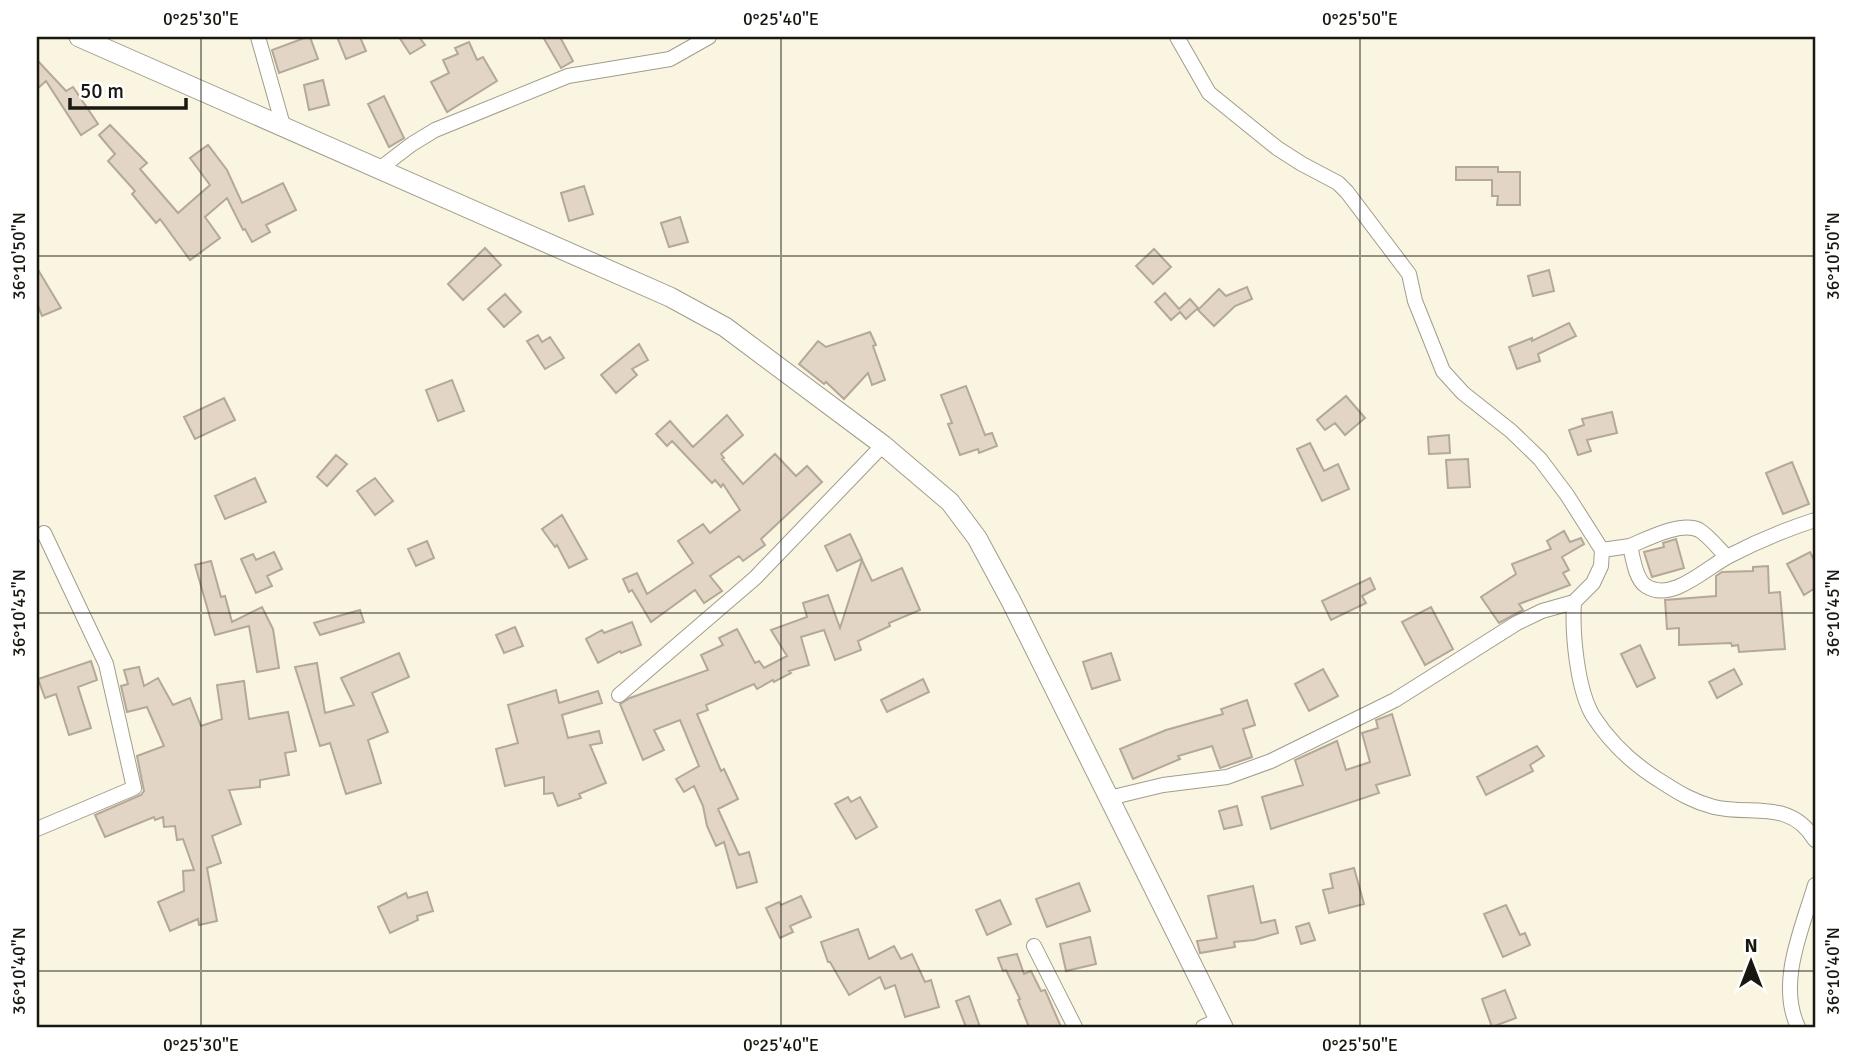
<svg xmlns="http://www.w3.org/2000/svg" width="1852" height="1064" font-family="Signika,sans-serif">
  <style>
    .building { fill: #e2d5c5; stroke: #b4a898; stroke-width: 2 }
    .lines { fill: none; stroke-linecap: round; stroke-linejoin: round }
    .minor-casing { stroke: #a19d8b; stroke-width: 16 }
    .secondary-casing { stroke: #a19d8b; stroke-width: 21 }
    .minor { stroke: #fff; stroke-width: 14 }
    .secondary { stroke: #fff; stroke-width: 19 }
    .ticks { fill: none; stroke: #181710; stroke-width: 2; stroke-opacity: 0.45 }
    .neatline { fill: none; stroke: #181710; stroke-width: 2.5 }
    .ticks-label { font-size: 18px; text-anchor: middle; fill: #181710 }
  </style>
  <rect width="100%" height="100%" fill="#f9f5e1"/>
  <!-- building -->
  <path class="building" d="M307,37H310L318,59L279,73L272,50Z
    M337,37H360L366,51L346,59Z
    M399,37H419L425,45L410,54Z
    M543,37H560L573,61L561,68Z
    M469,42L477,60L483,57L497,81L447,112L431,82L449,73L443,60L458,54L455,48Z
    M37,60L66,91L73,87L98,124L81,135L46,81L37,89Z
    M323,80L329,105L309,110L304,85Z
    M384,96L404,138L389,147L368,104Z
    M110,125L147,163L140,169L178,213L210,185L190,158L208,145L227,170L242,203L283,183L296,210L266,225L270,232L252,242L245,229L243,230L227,198L205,217L220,238L190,260L160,219L156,223L132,194L135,191L108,161L115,154L99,135Z
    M1456,167H1498V172H1520V205H1497L1498,196H1492V180H1456Z
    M584,186L593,214L569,221L561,193Z
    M680,217L688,242L669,247L661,223Z
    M485,248L501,265L463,300L448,284Z
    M1154,249L1171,267L1153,284L1136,266Z
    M37,268L61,308L42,316L37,304Z
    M1549,270L1554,291L1533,296L1528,276Z
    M1247,287L1252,299L1235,306L1214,326L1198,310L1219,289L1226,296Z
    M1165,293L1179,309L1190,299L1198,308L1186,319L1180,312L1171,320L1155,302Z
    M505,294L521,312L504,327L488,309Z
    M1569,323L1576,336L1538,354L1540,361L1517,369L1509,347L1532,338V341Z
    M870,332L876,345L873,346L885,380L872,385L868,373L844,399L826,382L824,384L799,364L818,341L826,347Z
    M538,335L542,342L550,337L564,358L545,369L527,341Z
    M639,344L648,360L632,369L637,375L616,393L601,375Z
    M452,380L464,411L438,421L426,390Z
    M966,386L985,435L992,433L997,446L979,453L978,449L960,455L948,424L952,423L941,395Z
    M1346,396L1365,418L1345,435L1335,423L1325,430L1317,420Z
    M224,398L235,420L195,439L184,417Z
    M1612,412L1617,433L1587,440L1591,451L1578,455L1569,430L1584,425L1582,419Z
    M727,415L743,435L721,454L724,458L722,459L743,484L775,454L796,476L807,466L822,482L761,539L765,545L743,561L739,556L710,576L722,591L704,603L695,590L651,622L632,590L629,592L623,579L637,573L647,594L693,563L678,541L703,524L710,533L740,510L723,484L721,487L715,480L712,483L672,441L667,446L656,434L670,421L693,447Z
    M1449,435L1450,453L1429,454L1428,437Z
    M1310,443L1324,471L1338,464L1349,489L1322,501L1297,449Z
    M336,455L347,464L327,486L317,477Z
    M1468,459L1470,487L1448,488L1446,460Z
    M1792,462L1809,504L1783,514L1766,473Z
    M255,478L266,502L225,519L215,496Z
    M375,478L393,501L375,515L357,491Z
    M562,515L587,559L569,568L557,545L555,547L542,529Z
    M1564,531L1570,542L1581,538L1584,544L1562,557L1569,570L1563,573L1570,585L1519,604L1523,610L1499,623L1481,597L1516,574L1512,564L1551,549L1547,541Z
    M850,534L862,559L837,571L825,546Z
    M1676,539L1684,568L1652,577L1644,552L1664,547L1663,543Z
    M427,541L434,558L416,566L408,549Z
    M274,552L282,569L267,576L272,586L256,593L241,559L253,554L256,560Z
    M1810,552L1815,562V588L1804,595L1787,564Z
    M862,560L872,581L902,568L920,610L889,623L890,626L858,641L861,650L835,660L824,630L801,637L809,665L789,671L791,673L774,682L773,680L757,689L754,684L706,705L708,710L697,714L721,771L724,769L738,799L718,809L739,855L749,852L757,882L737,888L724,842L716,846L707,826L703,806L694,786L684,792L676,779L699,766L680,720L654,730L664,750L643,760L620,704L630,698L708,670L701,655L723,645L719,638L737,629L755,663L759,661L764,668L787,656L771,630L807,617L803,603L828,595L840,628Z
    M211,561L221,597L225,596L232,622L262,607L273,629L279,668L257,672L249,626L215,635L195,565Z
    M1768,566L1769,593L1780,592L1785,649L1739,652L1738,645L1732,646L1731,643L1679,645V628L1667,629L1665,600L1716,596V576L1722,572L1753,571V567Z
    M1370,578L1375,589L1362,596L1366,603L1331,620L1322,601Z
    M1431,607L1453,649L1425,665L1402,622Z
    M360,610L364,622L320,635L314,623Z
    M632,622L641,645L621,653L620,651L598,663L586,639L602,630L604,633Z
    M515,627L523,646L504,653L496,635Z
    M1640,645L1655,678L1637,687L1621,654Z
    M399,653L409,677L372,693L388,732L368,740L381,783L346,794L330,743L320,746L295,667L317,663L325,713L354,705L341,678Z
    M1111,653L1120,680L1092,689L1083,662Z
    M91,661L97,680L78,687L91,728L69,735L56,694L45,698L38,679Z
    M139,667L144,686L158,678L173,705L190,698L201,726L222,719L217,685L244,681L249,719L288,712L296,751L285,753L289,775L260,780V787L229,790L241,824L212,836L221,863L207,868L217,921L199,925L198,919L170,931L158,902L184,891L183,871L194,870L183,839L177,840L175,826L164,827L163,817L155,820L154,817L105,837L95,815L141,795L144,791L137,756L164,746L147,707L127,712L121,686L128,684L124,670Z
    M1323,669L1338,696L1309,711L1295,684Z
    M1734,669L1742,684L1717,698L1709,682Z
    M923,679L929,692L887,712L881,700Z
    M556,690L559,703L598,691L602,703L562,715L568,738L599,731L602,743L590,745L606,783L579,794L581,798L558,806L553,793L544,794V777L505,786L496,749L518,743L508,705Z
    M1247,700L1255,725L1243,729L1252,757L1220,768L1212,746L1178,756L1180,759L1133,779L1120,749L1166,730L1223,714L1221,709Z
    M1392,714L1410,775L1376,785L1379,793L1271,829L1262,797L1303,785L1295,760L1337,741L1346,770L1370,762L1362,733L1378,728L1376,720Z
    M1537,746L1544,756L1530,765L1533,771L1486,795L1477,777Z
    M848,797L851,802L860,797L877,827L856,839L835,804Z
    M1237,806L1242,825L1224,829L1219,811Z
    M1354,868L1364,904L1329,913L1323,890L1333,888L1330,874Z
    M1079,883L1090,911L1047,927L1036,899Z
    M1253,886L1261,923L1275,920L1278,933L1254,940L1234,942L1235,947L1200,953L1197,941L1217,938L1208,896Z
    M427,892L433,911L417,916L418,920L390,933L378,907L406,893L408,898Z
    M801,896L811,917L790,926L793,932L780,938L766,908L779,902L781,905Z
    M1000,900L1011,924L987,935L976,910Z
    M1506,905L1520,935L1525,933L1530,945L1503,957L1484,914Z
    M1309,923L1315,940L1301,944L1296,927Z
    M858,929L869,959L894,946L901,959L912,954L925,982L931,980L939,1007L905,1017L895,985L885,989L880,977L849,995L830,962H828L821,942Z
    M1090,937L1096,964L1066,971L1060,944Z
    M1017,954L1024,974L1031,971L1041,991L1045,990L1061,1027H1029L1018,1000L1020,999L1006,970L1003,971L998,958Z
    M1505,990L1516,1018L1492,1027L1482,999Z
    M969,996L980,1027H966L956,1001Z"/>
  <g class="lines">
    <!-- minor casing -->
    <g class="minor-casing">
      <path id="minor" d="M258,37L284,129
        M1177,37L1209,93L1277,148L1302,164L1338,183L1347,192L1409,274L1415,301L1443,371L1463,393L1511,431L1540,459L1567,495L1602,550L1601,566L1593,583L1574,602C1572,633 1577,689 1593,716C1611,744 1634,765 1662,782C1679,793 1694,802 1714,807C1753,816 1790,799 1815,840
        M378,170L412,144L435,130L568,76L670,59L709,37
        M1630,546C1647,539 1681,521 1699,530C1709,536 1718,548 1727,557
        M1602,550L1630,546C1633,557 1635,579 1646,586C1672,603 1707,567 1729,556C1756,542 1787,529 1815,520
        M619,695L755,578L883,445
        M1109,798L1163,785L1227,777L1271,761L1395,700L1517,623L1542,611L1574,602
        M37,829L134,788L106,664L44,533
        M1034,946L1075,1027
        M1203,1027L1218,1020
        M1798,1027C1777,983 1802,929 1815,885"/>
    </g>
    <!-- secondary casing -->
    <g class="secondary-casing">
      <path id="secondary" d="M79,37L670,297L725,327L883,445L950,502L977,538L1011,601L1223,1027"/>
    </g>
    <!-- minor -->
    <use href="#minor" class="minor"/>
    <!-- secondary -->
    <use href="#secondary" class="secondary"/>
  </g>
  <!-- ticks -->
  <path class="ticks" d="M201,37V1027M781,37V1027M1360,37V1027M37,256H1815M37,613H1815M37,971H1815"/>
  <!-- border -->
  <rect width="1852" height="1064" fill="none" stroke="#ffffff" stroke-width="77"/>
  <!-- north arrow -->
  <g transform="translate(1751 962)" stroke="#ffffff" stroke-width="5" paint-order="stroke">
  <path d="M0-5L12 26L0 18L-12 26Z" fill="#181710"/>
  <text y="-10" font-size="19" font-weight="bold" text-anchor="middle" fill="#181710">N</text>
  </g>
  <!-- scale -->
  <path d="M70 98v10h116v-10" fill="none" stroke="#181710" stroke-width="3.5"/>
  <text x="80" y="98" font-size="21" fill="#181710" stroke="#ffffff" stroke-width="5" paint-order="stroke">50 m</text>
  <rect x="38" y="38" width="1776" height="988" class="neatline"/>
  <g class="ticks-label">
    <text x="201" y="25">0°25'30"E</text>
    <text x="781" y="25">0°25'40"E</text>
    <text x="1360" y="25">0°25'50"E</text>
    <text transform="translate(19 256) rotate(-90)" y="6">36°10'50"N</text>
    <text transform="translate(1833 256) rotate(-90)" y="6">36°10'50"N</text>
    <text transform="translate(19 613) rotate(-90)" y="6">36°10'45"N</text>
    <text transform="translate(1833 613) rotate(-90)" y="6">36°10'45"N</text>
    <text transform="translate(19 971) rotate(-90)" y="6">36°10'40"N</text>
    <text transform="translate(1833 971) rotate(-90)" y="6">36°10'40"N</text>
    <text x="201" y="1051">0°25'30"E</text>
    <text x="781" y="1051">0°25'40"E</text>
    <text x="1360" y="1051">0°25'50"E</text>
  </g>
</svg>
